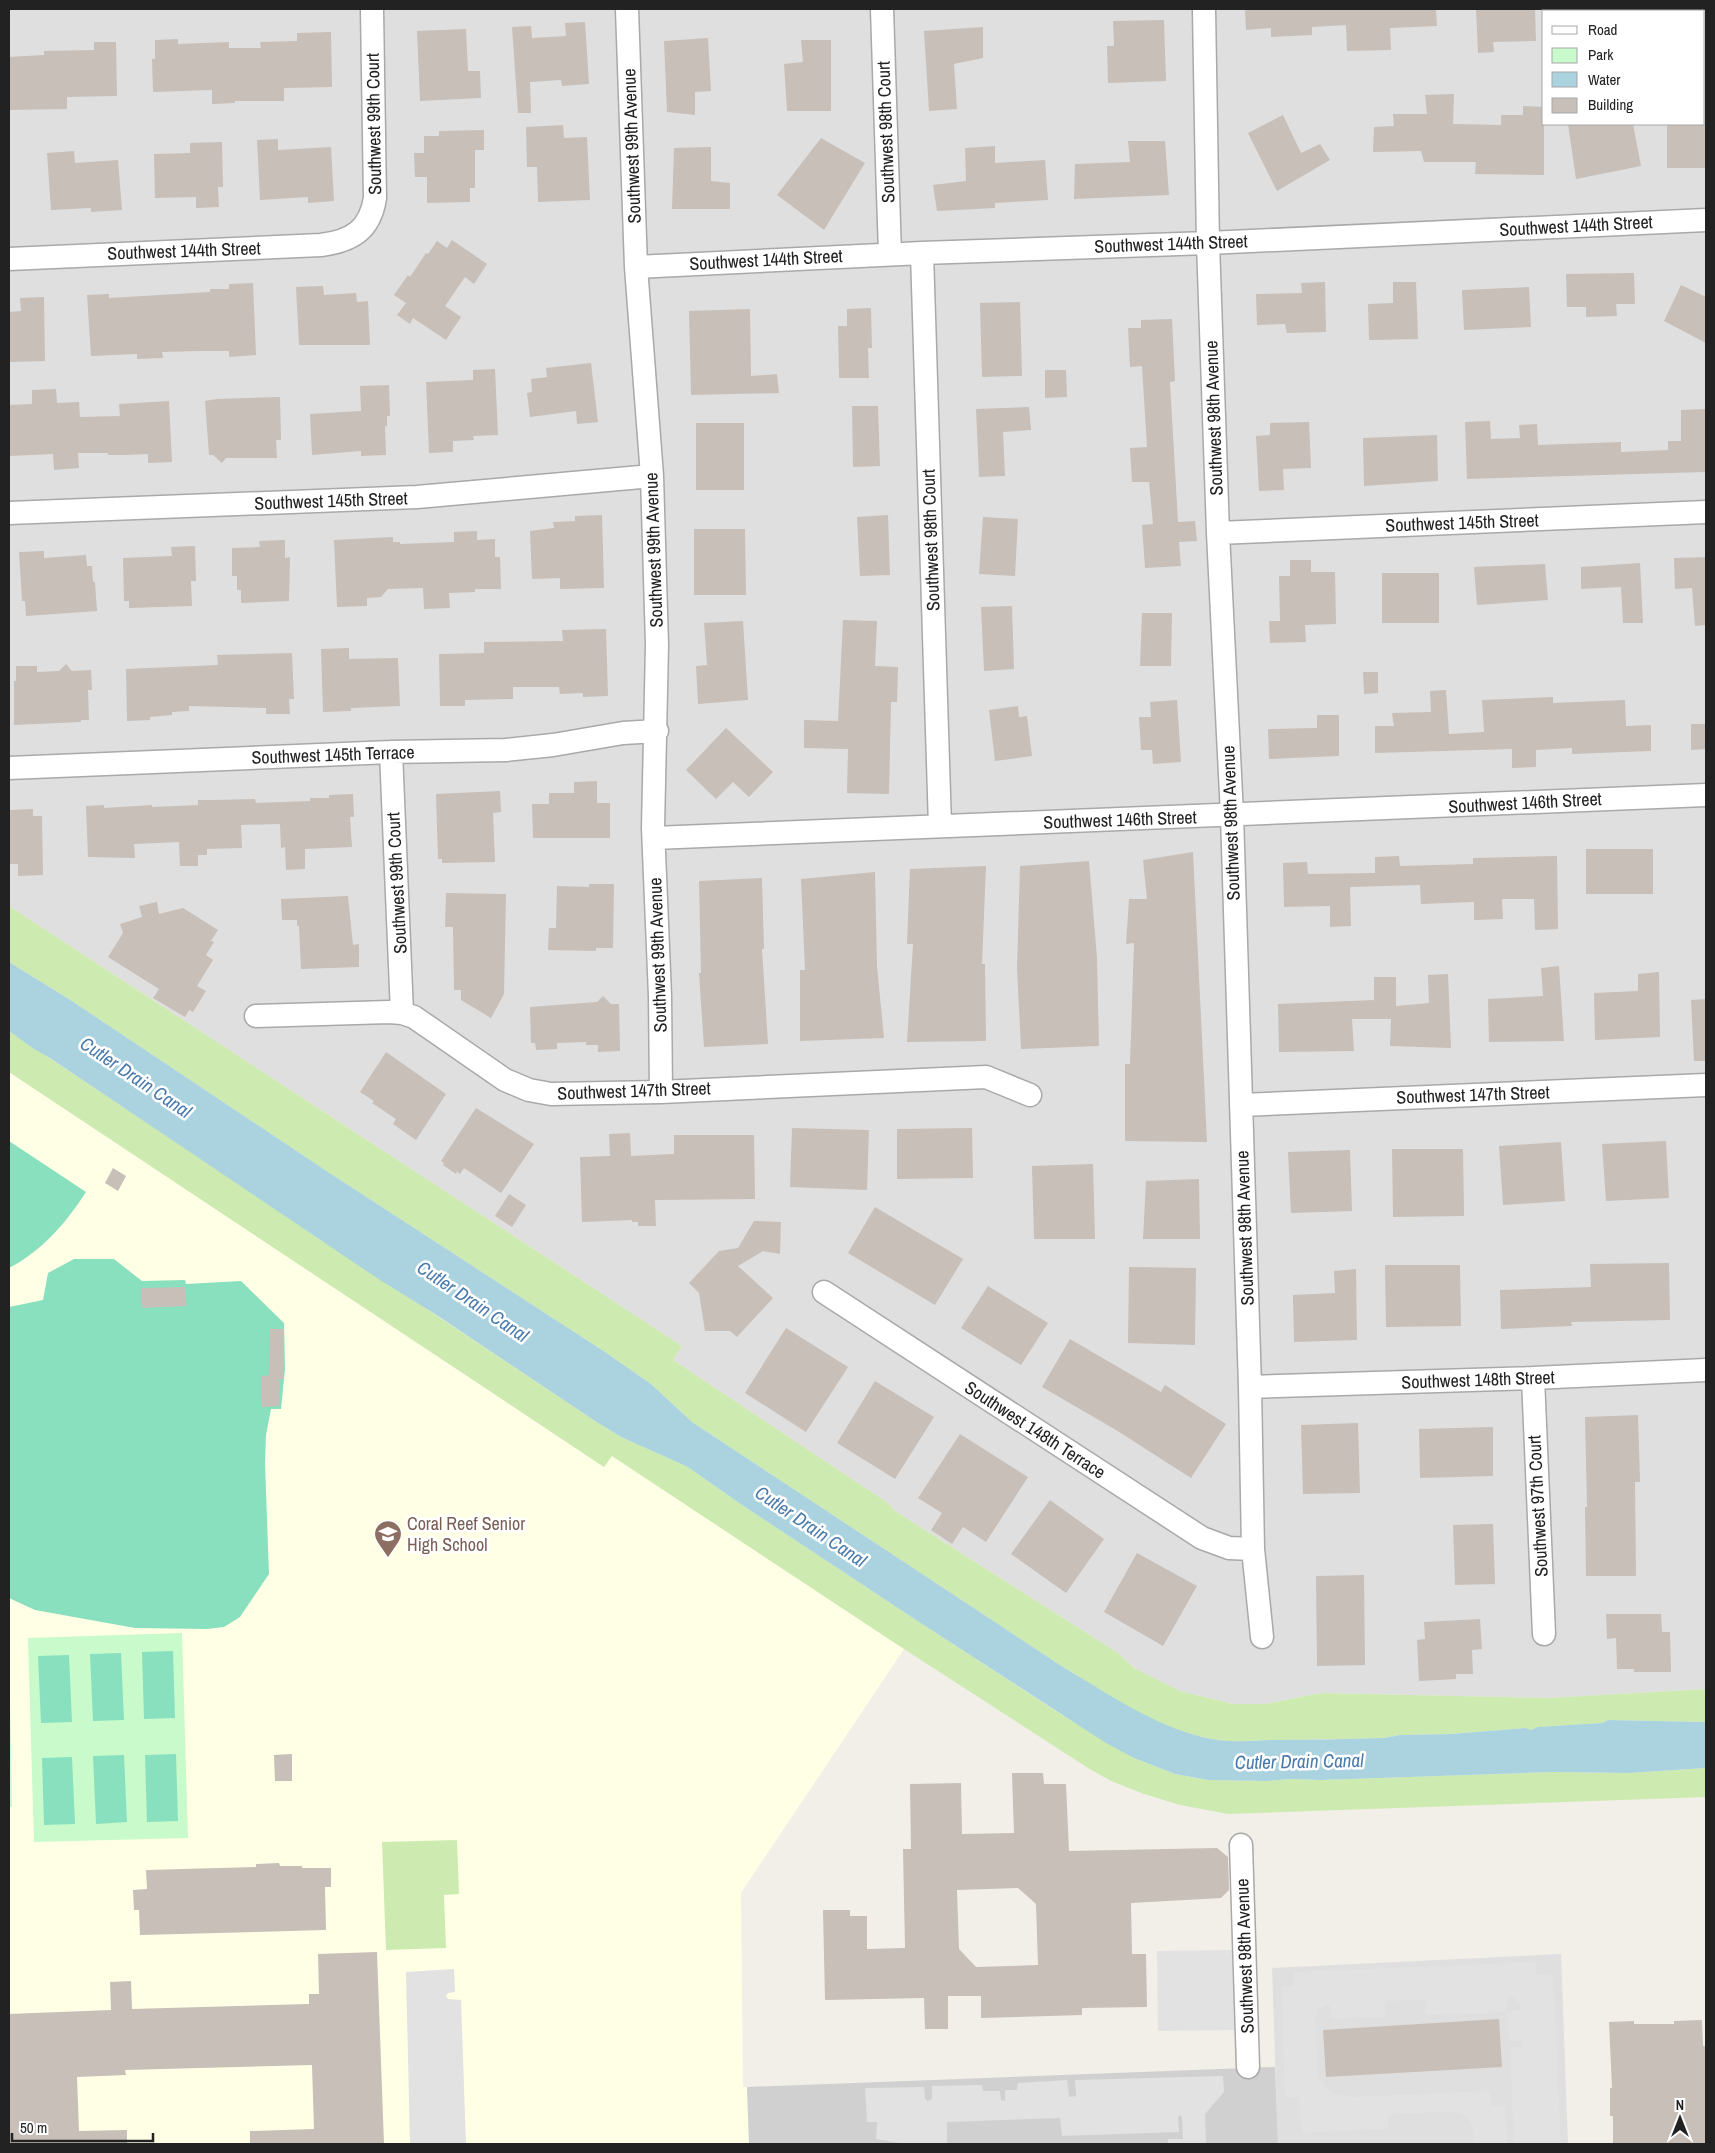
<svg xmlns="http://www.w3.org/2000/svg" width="1715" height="2153" font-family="'Archivo Narrow',sans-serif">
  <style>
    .residential { fill: #e0dfdf; fill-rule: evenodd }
    .education { fill: #ffffe5 }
    .religious { fill: #d0d0d0 }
    .grass { fill: #cdebb0 }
    .park { fill: #c8facc }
    .pitch { fill: #88e0be }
    .parking { fill: #e2e2e2 }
    .water { fill: #aad3df }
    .building { fill: #c7bfb8; fill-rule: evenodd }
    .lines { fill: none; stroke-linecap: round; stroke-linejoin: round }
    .minor-casing { stroke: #a9a9a9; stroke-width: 25 }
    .minor { stroke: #fff; stroke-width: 22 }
    .labels { text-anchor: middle; stroke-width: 5; stroke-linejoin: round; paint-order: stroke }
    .street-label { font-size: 18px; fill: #222; stroke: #fff }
    .education-label { font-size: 18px; fill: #785e54; stroke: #fff; text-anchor: start }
    .water-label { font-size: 19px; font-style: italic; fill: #4a7aab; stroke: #fff }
  </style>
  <rect width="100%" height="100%" fill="#f2efe9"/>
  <!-- residential -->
  <path class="residential" d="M9,9H1706V1689L1549,1698L1321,1693L1265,1704H1233L1180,1691L1134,1668L1118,1653L895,1511L888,1503L673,1360L682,1346L9,906ZM1544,11H1704V124H1544Z
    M1561,1954L1568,2144H1278L1272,1968Z"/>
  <!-- education -->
  <path class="education" d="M9,1072L604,1467L612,1456L904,1649L741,1893L743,2087H747L749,2144H9Z"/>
  <!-- religious -->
  <path class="religious" d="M1275,2067L1278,2144H749L747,2087Z"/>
  <!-- grass -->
  <path class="grass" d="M9,906L682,1346L673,1360L888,1503L895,1511L1118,1653L1134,1668L1180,1691L1233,1704H1265L1321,1693L1549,1698L1706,1689V1722L1608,1720L1602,1723L1539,1727L1531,1730L1526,1728L1451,1734L1400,1735L1384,1738C1345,1739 1305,1740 1266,1740C1245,1741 1222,1743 1202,1737C1151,1725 1107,1694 1063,1667L692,1422L651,1384L605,1352L328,1172L72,1001L9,962Z
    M9,1031L595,1421L621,1437L688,1467L739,1503L916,1620L1059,1713L1134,1758L1175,1774L1208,1780L1268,1781L1290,1779L1321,1780L1553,1772L1628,1773L1706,1768V1797L1228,1814L1180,1805L1144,1794L1111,1781L1088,1768L904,1649L612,1456L604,1467L9,1072Z
    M457,1840L459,1894L444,1895L446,1948L386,1950L382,1842Z"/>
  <!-- park -->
  <path class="park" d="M182,1633L188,1838L34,1842L28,1638Z
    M9,1640L12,1807H9Z"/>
  <!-- pitch -->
  <path class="pitch" d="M9,1141L86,1192C66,1223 42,1251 9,1268Z
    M74,1259H114L142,1281L185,1280L186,1284L241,1281L284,1323L285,1369L281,1409H271L266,1435L265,1463L269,1574L240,1617L224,1627L207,1629L135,1628L35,1610L9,1598V1307L43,1300L48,1273Z
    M173,1651L175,1718L144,1719L142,1652Z
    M121,1653L124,1720L93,1721L90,1654Z
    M69,1655L72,1722L41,1723L38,1656Z
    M176,1754L178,1821L147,1822L145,1755Z
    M124,1755L127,1822L96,1824L93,1756Z
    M72,1757L75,1824L44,1825L42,1758Z"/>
  <!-- parking -->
  <path class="parking" d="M1234,1950L1235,2030L1158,2031L1157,1951Z
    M1536,1962V1975L1553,1974L1561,2144H1514L1510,2048L1523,2047L1522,2041H1509L1507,2012L1520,2010L1521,2006L1516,1999L1508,1996L1506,2012L1426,2015L1425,2000L1385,2001L1386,2017L1330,2019V2006L1328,2004L1318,2009L1315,2020L1318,2076L1324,2086L1335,2094L1350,2097L1490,2091L1491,2106H1505L1507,2144H1474L1473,2131L1470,2122L1465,2116L1454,2112L1389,2114L1388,2129L1302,2133L1299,2097H1285L1281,1987L1294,1986V1972Z
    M454,1969L455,1992L448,1993L446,1996L448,1999L461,2000L466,2144H410L406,1972Z
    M1223,2076L1224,2092L1205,2114L1206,2144H1168V2139H1183L1182,2118L1180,2115L1178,2117L1179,2132L1062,2136L1060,2118L947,2122V2143L905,2144L876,2139L877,2122H867L865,2088L924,2087L925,2099L928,2101L932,2099V2086L982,2085L983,2091H1000L1001,2100L1005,2101V2090H1017L1018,2083L1067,2080L1069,2097L1076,2096L1075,2080Z"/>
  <!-- water -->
  <path class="water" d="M9,962L72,1001L328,1172L605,1352L651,1384L692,1422L1063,1667C1107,1693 1151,1724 1202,1737C1223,1743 1248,1741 1270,1740C1308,1740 1346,1739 1384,1738L1400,1735L1451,1734L1526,1728L1531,1730L1538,1727L1602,1723L1608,1720L1706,1722V1768L1628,1773L1553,1772L1321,1780L1290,1779L1268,1781L1208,1780L1175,1774L1134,1758L1106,1743L916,1620L739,1503L688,1467L621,1437L595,1421L435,1314L380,1280L50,1058L34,1049L9,1031Z"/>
  <!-- building -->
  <path class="building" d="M1245,9H1436L1437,26L1390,28L1391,50L1347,51L1346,25L1312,27V35L1271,37V28L1246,30Z
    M1476,9H1535L1536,41L1493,42L1494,52L1478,53Z
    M1164,20L1166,81L1108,83L1107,46H1114L1113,21Z
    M585,22L589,84L562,86L561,80L530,82L531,113H518L512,27L531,26L532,38L566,36L565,23Z
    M983,27V58L954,64L957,109L929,111L924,31Z
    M466,29L468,71H480L481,98L420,101L417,31Z
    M331,32L332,87L284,88V101H235V103L212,104V90L153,92L152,59H155V40L178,39V44L229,42V48H261L260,42L297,41V33Z
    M708,38L711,91L695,92V115L667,112L664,41Z
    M801,40H831V111H787L784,64L803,62Z
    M94,42H116L117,96L67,97V109L9,110V57L44,55V51L94,50Z
    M1454,94L1453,124L1501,125V115H1523V106L1544,107V175L1475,174L1476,162H1424L1421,151L1373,152L1374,127L1394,126L1393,114H1427L1425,95Z
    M1283,115L1301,153L1320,144L1330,160L1277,191L1248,133Z
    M1568,124H1633L1641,166L1576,179Z
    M1667,124H1706V168H1667Z
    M563,125L564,138L587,137L590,200L538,202L537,167H527L526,127Z
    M484,130V150H475V188H470V202L427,203V177H415L414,153H424V136H439V131Z
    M821,138L865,163L824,230L777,195Z
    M278,139V150L331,147L334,201L308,203V197L260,200L257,140Z
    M1128,141H1165L1169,195L1074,199L1075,164L1130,162Z
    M222,142L223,187H218L219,207L196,208V197L155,198L154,154L190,153V143Z
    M995,146V163L1045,160L1048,200L995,203V208L937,211L933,185L966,181L965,148Z
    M711,147V181L730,183V209H672L674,148Z
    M74,151L75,163L118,160L122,210L91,212V208L51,210L47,153Z
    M452,240L487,264L474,284L465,277L445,306L461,317L446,340L413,318L410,324L397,315L406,303L394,295L408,275L410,277L426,253L428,254L437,241L447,248Z
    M1634,273L1635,304H1616L1617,316L1586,317V307H1567L1566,274Z
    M1325,282L1326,332L1287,333L1285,324L1257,325L1256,294L1302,293L1301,283Z
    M1393,282H1416L1418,339L1369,340L1368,304L1393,303Z
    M253,283L256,355L229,357V351H199L162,352L163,358L137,359V354L91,356L87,295L109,294V298L210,292V289H229V284Z
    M1681,285L1706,297V343L1664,321Z
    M323,286L324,295L356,293L357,302L368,301L370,345H299L296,287Z
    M1529,287L1531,327L1464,330L1462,290Z
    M44,297L45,361L9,362V312L21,311L20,298Z
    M1020,302L1022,376L982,377L980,303Z
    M871,308L872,348H868L869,378H839L838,326H847V309Z
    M750,309L751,376L777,374L779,393L691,395L689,311Z
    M1172,319L1175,381L1170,382L1178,522L1195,521L1197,541L1179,542L1181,566L1145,568L1142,525L1153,524L1149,482H1132L1130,448L1147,447L1143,383L1142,366L1130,367L1128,328H1141V320Z
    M591,363L598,422L577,424L576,411L530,417L527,393L532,392L531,379L547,377L546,368Z
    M495,369L498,435L473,436L474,440L453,441V452L429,453L426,382L473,380V370Z
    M1045,370H1066L1067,397L1045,398Z
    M389,385L390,416H387V426H385L386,455L361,456V451L312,455L310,414L361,411L360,386Z
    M56,389L57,403L79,402L80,417L120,416L119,404L169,401L172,462L148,463V454L125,455H108V453H78L79,468L54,470L53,454L9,456V405L32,404V390Z
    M280,397L281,440H276L277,458H226L222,463L213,455H209L205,401L216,399Z
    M852,406H878L880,466L853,467Z
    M1029,407L1031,430L1003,432L1005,476L979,477L976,409Z
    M1706,409V472L1467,479L1465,422L1490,421L1491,439L1520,438L1519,425L1537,424L1538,445L1621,442V452L1668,450V441H1681V410Z
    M1309,422L1311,468L1283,469L1284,490L1259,491L1256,436L1270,435V423Z
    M696,423H744V490H696Z
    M1437,435L1438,481L1364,486L1363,438Z
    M602,515L604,588L560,589V578L532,579L530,531L554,528L553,522L575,521V516Z
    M888,515L890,575L860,576L857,517Z
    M983,517L1018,519L1015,576L979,574Z
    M694,529H745L746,595H694Z
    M477,531V540L495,539V557H500L501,589H475V592L449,593L450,608L424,609L423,588L388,589L381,597L367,598V606L337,607L334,540L393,537V542H400V544L454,542V532Z
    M285,540V558L290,557L289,601L241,603V590H237V576H232V548L260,547L259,541Z
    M195,546L196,581H191L192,606L129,608V601H124L123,558L172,556L171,547Z
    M44,551V558L86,555L87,566H92L93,582H95L97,611L26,616L25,601H22L19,552Z
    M1706,557V625L1695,626L1692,588L1675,589L1674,558Z
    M1290,560H1311V572H1335L1336,624L1305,625L1306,642L1270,643L1269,621H1280L1279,576H1290Z
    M1640,563L1643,623H1623L1621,587L1581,589V567Z
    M1545,564L1548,600L1477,605L1474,567Z
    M1382,573H1439V623H1382Z
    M1012,606L1014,669L984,671L981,607Z
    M1142,613H1172L1171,666H1140Z
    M843,620L877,621L875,666L898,667L897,702H891L889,794L847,793L848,749L804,748V720L838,721Z
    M743,621L748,700L698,704L696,666L707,665L704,623Z
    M606,629L608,696L583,697V693L560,694L559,687H513V699L465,700V706H440L439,654L484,653V642L563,641L562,630Z
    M349,648V659L398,658L400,706L351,708V711L323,712L321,649Z
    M292,653L294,699H289L290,714H266V708L189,706V711L172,712V715L150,717V720L127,721L126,669L218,665L217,655Z
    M66,664L72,671L91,670L92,690H88L89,720H81V722L14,725V681H16V666H37V672L59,671Z
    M1363,672H1378V693L1364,694Z
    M1446,690L1449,734L1484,732L1482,700L1553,697V703L1625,700L1626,726L1651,725V751L1572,754V748L1536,750V767L1512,768V749L1375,753V726H1394L1392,713L1431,712L1430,691Z
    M1177,700L1181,762L1153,764L1152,750H1141L1139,717H1151L1150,702Z
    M1018,706L1019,717L1027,716L1032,756L995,761L989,710Z
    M1317,715H1339V756L1269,759L1268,729L1317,728Z
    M1691,724H1706V749L1691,750Z
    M726,728L773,772L749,797L733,782L716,799L686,770Z
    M597,781V803H610V838H533L532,804H549V793H574V782Z
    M500,791L501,812L493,813L495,862L442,863V859H438L436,794Z
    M353,794L354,817H350L352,847L305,849V869L286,870L285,847L281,848L280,824L241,825L242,848L207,849V855H198V866H180L179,842L134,844L135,858L88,857L86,806L104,805V808L152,805V807L198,805V800H213L255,799L256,803L310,801V798H329V795Z
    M33,809V816H42L43,875L18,876V864H9V810Z
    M1586,849H1653V894H1586Z
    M1193,852L1207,1142L1125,1141V1064H1130L1134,943L1126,944L1129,899H1147L1143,860Z
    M1399,856L1400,866L1473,864V858L1557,856L1558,929L1535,930L1534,899H1502L1503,919L1474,920V902L1421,904L1420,885L1350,887L1351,926L1330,927V906L1284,907L1283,863L1307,862L1308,874L1375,873V857Z
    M1089,861L1097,958L1099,1046L1021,1049L1017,968L1020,866Z
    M986,866L982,964H985L986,1041L907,1042L913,944H907L910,869Z
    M875,872L877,966L884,1038L800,1041V970H805L801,879Z
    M762,878L764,949H762L768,1044L704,1047L699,973H701L699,881Z
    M589,884H614L613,948H596V951L548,950L549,928H556L557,886L589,887Z
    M446,893L506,894L504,994L491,1018L461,1000V990H454L453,927H445Z
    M348,896L353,945L359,944V967L301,969L299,926H297V920H282L281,899Z
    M157,902L159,914L183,908L218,930L211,941L214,942L206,955L213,960L197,986L206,991L193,1012L189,1010L185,1017L153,998L159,989L108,957L123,933L120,924L142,917L139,906Z
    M1559,966L1564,1041L1489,1042L1488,999L1543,996L1541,968Z
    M1659,972L1660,1037L1595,1040L1594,993L1638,991V974Z
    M1448,974L1451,1048L1390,1046L1391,1019H1352L1354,1051L1279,1052L1278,1004L1374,1000V977H1396V1006L1429,1003L1428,975Z
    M603,996L611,1004H619L620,1051L598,1052V1045H586V1042L557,1043V1049L536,1050L535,1043H531L530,1007L597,1002Z
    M1706,999V1061H1694L1691,1000Z
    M386,1052L446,1094L416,1140L393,1124L396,1119L372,1103L374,1101L360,1092Z
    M476,1108L534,1144L501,1193L464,1168L460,1174L457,1171L456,1174L443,1165L444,1163L441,1161Z
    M792,1128L869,1130L867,1190L790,1187Z
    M972,1128L973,1178L897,1179V1129Z
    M630,1133L631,1156L674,1154V1135H754L755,1199L655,1200L656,1226H638V1222H632V1220L582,1222L580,1157L610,1156L609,1134Z
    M1666,1141L1669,1198L1606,1201L1602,1144Z
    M1561,1142L1565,1201L1503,1205L1499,1146Z
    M1392,1149H1463L1464,1216L1393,1217Z
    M1350,1150L1352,1211L1291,1213L1288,1152Z
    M1093,1164L1095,1239H1034L1032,1166Z
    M113,1168L126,1176L118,1191L105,1183Z
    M1199,1179L1200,1239H1143L1146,1181Z
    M509,1194L526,1205L512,1227L495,1216Z
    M875,1207L963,1259L935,1305L848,1253Z
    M754,1221L781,1222L780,1254L763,1251L738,1266L773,1298L737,1337L730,1331H705L699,1293L689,1283L719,1251L738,1248Z
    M1669,1263L1670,1320L1571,1322L1572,1326L1501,1329L1500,1290L1591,1287L1590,1264Z
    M1385,1265H1460L1461,1326L1386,1327Z
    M1129,1267L1196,1268L1195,1345L1128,1343Z
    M1356,1269L1357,1340L1294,1342L1293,1295L1335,1293L1334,1271Z
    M988,1286L1048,1323L1021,1365L961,1328Z
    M185,1287L186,1306L142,1308V1288Z
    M786,1328L848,1367L806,1432L745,1393Z
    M270,1329H284V1379H279L280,1406L262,1407V1376L269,1375Z
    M1070,1339L1161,1392L1165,1385L1226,1424L1191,1478L1116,1430L1042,1387Z
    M875,1381L934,1417L895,1479L837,1443Z
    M1638,1415L1640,1482H1635L1636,1576H1586L1585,1507H1587L1585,1417Z
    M1358,1423L1360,1493L1303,1494L1301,1425Z
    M1493,1427V1476L1420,1478L1419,1429Z
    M960,1434L1028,1477L986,1542L963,1527L952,1544L931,1530L942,1513L918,1498Z
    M1050,1500L1104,1539L1066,1593L1011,1554Z
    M1493,1524L1495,1584L1455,1585L1453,1525Z
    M1137,1553L1197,1586L1163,1646L1104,1612Z
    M1364,1575L1365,1665L1317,1666L1316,1576Z
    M1606,1614H1661L1662,1632H1670L1671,1672H1634V1669H1617L1616,1638L1607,1639Z
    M1480,1619L1482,1649L1472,1650L1473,1674H1456V1679L1419,1681L1417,1640L1425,1639L1424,1622Z
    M292,1754V1781H275L274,1755Z
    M1012,1773H1043L1044,1784H1066L1069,1851L1217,1848L1228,1857L1229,1890L1221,1898L1131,1903L1132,1954H1146L1147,2007L1082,2008V2015L981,2018V1996H948V2029H925L924,1998L825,2000L823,1910H850V1916H867V1949L905,1948L903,1849H911L910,1784L961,1783L962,1834L1014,1833ZM1018,1888L1036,1904L1038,1965L976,1967L959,1949L957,1890Z
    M279,1863L280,1866H302V1868H331V1887H325L326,1930L140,1935L139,1910H134L133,1890L147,1889L146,1870L256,1867V1864Z
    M377,1952L384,2144H250V2131L314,2129L312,2065L125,2070L126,2075L77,2077L79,2131L127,2130V2144H9V2014L111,2010L110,1982L131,1981L132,2009L309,2004V1994H319L318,1954Z
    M1499,2019L1502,2067L1326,2077L1323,2030Z
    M1702,2020L1703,2046H1706V2144H1613V2116H1610V2088H1612L1609,2022L1634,2021V2024H1674V2021Z"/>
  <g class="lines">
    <!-- minor casing -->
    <g class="minor-casing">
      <path id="minor" d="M627,9L636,267L652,476L657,645L653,828L660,996L661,1092
        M882,9L890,254
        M1204,9L1208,243L1218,533L1232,815L1250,1387L1253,1549L1262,1637
        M922,253L940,826
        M9,259L321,245C352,241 370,230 375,198L372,9
        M636,267L922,253L1208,243L1706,220
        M9,513L417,497L652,476
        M1218,533L1706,512
        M391,752L402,1013
        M9,768L391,752L506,750L553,745L623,733L657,731
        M654,838L1706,795
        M256,1016L389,1012L402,1013L414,1017L505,1080L529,1090L551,1094L661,1092L986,1077L1030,1095
        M1241,1105L1706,1085
        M824,1292L1202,1538L1229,1548L1253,1549
        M1533,1378L1544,1634
        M1250,1387L1533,1378L1706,1370
        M1241,1845L1248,2067"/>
    </g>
    <!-- minor -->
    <use href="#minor" class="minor"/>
  </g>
  <!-- icons -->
  <defs>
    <g id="school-pin" transform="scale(1.4375)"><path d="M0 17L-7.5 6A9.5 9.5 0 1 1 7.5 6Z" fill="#8d6e63" stroke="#fff"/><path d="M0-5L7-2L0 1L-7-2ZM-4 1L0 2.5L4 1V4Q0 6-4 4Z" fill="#fff"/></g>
  </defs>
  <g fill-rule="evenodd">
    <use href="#school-pin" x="388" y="1534"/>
  </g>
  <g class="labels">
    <!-- street labels -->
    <g class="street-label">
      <text transform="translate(374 124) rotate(-91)" y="6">Southwest 99th Court</text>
      <text transform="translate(886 132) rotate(-92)" y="6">Southwest 98th Court</text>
      <text transform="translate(632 146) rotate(-92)" y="6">Southwest 99th Avenue</text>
      <text transform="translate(1576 226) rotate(-3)" y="6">Southwest 144th Street</text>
      <text transform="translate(1171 244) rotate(-2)" y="6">Southwest 144th Street</text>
      <text transform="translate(184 251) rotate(-2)" y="6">Southwest 144th Street</text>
      <text transform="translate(766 260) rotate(-3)" y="6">Southwest 144th Street</text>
      <text transform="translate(1214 418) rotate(-92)" y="6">Southwest 98th Avenue</text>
      <text transform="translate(331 501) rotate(-2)" y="6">Southwest 145th Street</text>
      <text transform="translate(1462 523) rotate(-2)" y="6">Southwest 145th Street</text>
      <text transform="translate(931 540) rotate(-92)" y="6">Southwest 98th Court</text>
      <text transform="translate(654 550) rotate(-92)" y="6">Southwest 99th Avenue</text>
      <text transform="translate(333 755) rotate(-2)" y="6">Southwest 145th Terrace</text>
      <text transform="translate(1525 803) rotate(-3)" y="6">Southwest 146th Street</text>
      <text transform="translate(1120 820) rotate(-2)" y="6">Southwest 146th Street</text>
      <text transform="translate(1231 823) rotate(-92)" y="6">Southwest 98th Avenue</text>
      <text transform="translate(397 883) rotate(-93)" y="6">Southwest 99th Court</text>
      <text transform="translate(658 955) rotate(-92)" y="6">Southwest 99th Avenue</text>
      <text transform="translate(634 1091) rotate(-2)" y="6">Southwest 147th Street</text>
      <text transform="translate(1473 1095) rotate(-2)" y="6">Southwest 147th Street</text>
      <text transform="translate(1245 1228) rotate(-92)" y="6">Southwest 98th Avenue</text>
      <text transform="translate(1478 1380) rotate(-2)" y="6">Southwest 148th Street</text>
      <text transform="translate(1035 1430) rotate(33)" y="6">Southwest 148th Terrace</text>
      <text transform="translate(1538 1506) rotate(-93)" y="6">Southwest 97th Court</text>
      <text transform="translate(1245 1956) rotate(-92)" y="6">Southwest 98th Avenue</text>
    </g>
    <!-- education labels -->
    <g class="education-label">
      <text x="407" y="1530">Coral Reef Senior<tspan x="407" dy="21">High School</tspan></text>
    </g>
    <!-- water labels -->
    <g class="water-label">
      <text transform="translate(136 1077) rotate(34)" y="7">Cutler Drain Canal</text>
      <text transform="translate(473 1301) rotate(34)" y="7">Cutler Drain Canal</text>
      <text transform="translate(811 1526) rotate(34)" y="7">Cutler Drain Canal</text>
      <text transform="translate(1299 1761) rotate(-1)" y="7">Cutler Drain Canal</text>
    </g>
  </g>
  <!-- border -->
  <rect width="1715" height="2153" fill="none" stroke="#222222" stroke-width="20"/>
  <!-- legend -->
  <rect x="1542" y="10" width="162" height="115" fill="#ffffff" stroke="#a7a7a7"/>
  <rect x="1552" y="26" width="25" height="8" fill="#ffffff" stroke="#a7a7a7"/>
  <text x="1588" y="35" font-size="15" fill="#222222">Road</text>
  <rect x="1552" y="48" width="25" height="15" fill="#c8facc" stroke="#a7a7a7"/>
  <text x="1588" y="60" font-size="15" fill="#222222">Park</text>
  <rect x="1552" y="72" width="25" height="15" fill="#aad3df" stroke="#a7a7a7"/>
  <text x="1588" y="85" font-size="15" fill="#222222">Water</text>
  <rect x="1552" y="98" width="25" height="15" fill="#c7bfb8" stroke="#a7a7a7"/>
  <text x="1588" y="110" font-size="15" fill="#222222">Building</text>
  <!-- north arrow -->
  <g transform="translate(1680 2118)" stroke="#ffffff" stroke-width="4" paint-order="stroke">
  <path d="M0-4L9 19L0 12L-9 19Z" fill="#222222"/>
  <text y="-8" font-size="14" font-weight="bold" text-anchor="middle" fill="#222222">N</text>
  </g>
  <!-- scale -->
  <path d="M12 2133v8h141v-8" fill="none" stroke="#222222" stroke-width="2.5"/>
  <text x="20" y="2133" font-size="15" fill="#222222" stroke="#ffffff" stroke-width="4" paint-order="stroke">50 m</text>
</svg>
